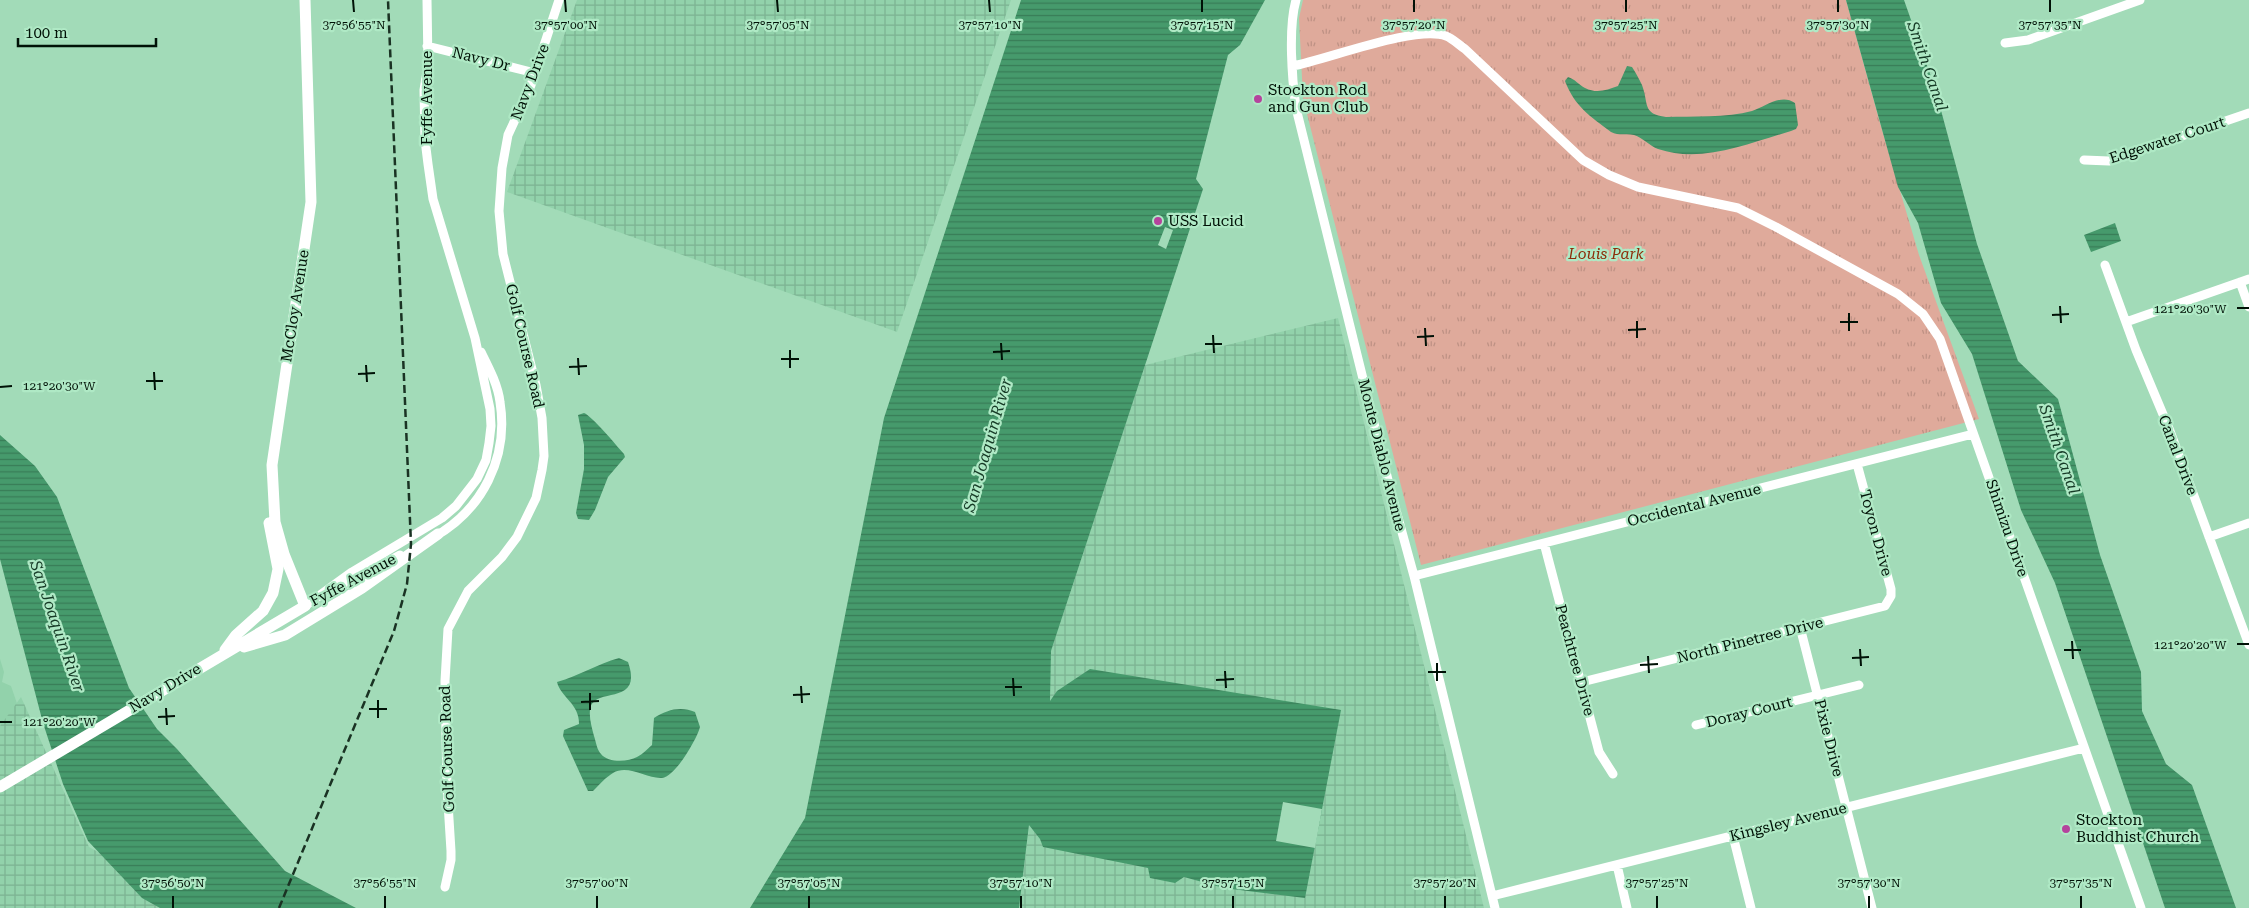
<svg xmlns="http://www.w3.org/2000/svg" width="2249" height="908" font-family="'Roboto Serif',serif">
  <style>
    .built { fill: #92d2ab }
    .industrial { fill: url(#industrial-grid) }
    .park { fill: url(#park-tufts) }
    .water { fill: url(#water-rules) }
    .pier { fill: #a2dbb8 }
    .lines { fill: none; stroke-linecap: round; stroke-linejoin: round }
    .street { stroke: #fff; stroke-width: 9 }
    .secondary { stroke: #fff; stroke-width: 11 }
    .rail { stroke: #1a3223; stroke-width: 2.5; stroke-dasharray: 8 4; stroke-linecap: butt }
    .ticks { fill: none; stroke: #001106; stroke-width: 2 }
    .poi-dot { fill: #b5439d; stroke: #afe9c5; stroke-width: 2 }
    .labels { text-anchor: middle; stroke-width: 4.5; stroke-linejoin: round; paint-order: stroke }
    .street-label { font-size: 15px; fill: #001106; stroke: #afe9c5 }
    .poi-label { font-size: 15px; fill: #001106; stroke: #afe9c5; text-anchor: start }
    .park-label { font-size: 15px; font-style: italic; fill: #8d2c09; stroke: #afe9c5 }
    .water-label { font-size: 16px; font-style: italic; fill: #163a26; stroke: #afe9c5 }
    .ticks-label { font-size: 12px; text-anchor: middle; fill: #001106; stroke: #afe9c5; stroke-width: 4.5; stroke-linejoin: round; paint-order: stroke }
  </style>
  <defs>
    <pattern id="industrial-grid" width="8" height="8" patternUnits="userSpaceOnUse" patternTransform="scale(1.25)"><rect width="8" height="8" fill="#92d2ab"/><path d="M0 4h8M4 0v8" fill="none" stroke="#7cb392"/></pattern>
    <pattern id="park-tufts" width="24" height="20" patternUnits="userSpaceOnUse" patternTransform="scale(1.25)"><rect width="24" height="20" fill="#dfaa9b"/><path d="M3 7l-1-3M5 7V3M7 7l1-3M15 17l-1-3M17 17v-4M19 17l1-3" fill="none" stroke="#be9184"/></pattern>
    <pattern id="water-rules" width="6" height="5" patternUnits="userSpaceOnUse" patternTransform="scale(1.25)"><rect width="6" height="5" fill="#469a6c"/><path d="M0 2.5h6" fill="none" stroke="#387c57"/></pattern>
  </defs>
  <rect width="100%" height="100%" fill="#a2dbb8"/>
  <!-- built -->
  <path class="built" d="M0,659L4,672L2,682L11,686L23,721L0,764Z"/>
  <!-- industrial -->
  <path class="industrial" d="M577,0H1011L897,332L507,192Z
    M1338,318L1484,908H1019L1051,651L1145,365Z
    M21,697L89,847L200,908H0V726Z"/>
  <!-- park -->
  <path class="park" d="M1303,0H1846L1880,123L1919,255L1979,419L1421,565L1303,98L1299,18Z"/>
  <!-- water -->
  <path class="water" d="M1021,0H1265L1240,45L1228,55L1196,179L1203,189L1051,651L1050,701L1057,691L1090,669L1341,710L1305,898L1224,888L1184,877L1175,883L1150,878L1148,868L1043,847L1040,839L1029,825L1019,908H750L805,818L884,418Z
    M1846,0H1904L1935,88L1977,244L2018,361L2058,399L2100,555L2141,672L2142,711L2166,764L2192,785L2236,908H2165L2055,583L2021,510L1972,354L1941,303L1918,223L1898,187Z
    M1627,66L1632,67C1636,73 1639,79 1642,85C1649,104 1642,114 1666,117C1692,116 1727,118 1752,111C1765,107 1781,93 1795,103L1798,125L1796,129L1791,131C1749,143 1702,164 1658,149C1650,146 1643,138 1634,135C1627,133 1619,136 1611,132C1590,116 1575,107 1565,81L1568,77C1575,79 1579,85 1585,88C1597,94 1607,90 1618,86Z
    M2115,223L2121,241L2091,252L2084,235Z
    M584,413C592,416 616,445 624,454L625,457L608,477L595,510L589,520L578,519L576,513L584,469V445L578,415Z
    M0,435L35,466L57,497L129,688L157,729L177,749L285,871L356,908H160L142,898L88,841L63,784L43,723L0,559Z
    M619,658L628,662C644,708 592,685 590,710C589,718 592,728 594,736C596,742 597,750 601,754C608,763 628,762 637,757C643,754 647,749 652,745L654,718C667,709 682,706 695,712L700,727C697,739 675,777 662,778C647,779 628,764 613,773C606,777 599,785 593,791H588L563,736L564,730L579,724C579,703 561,698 557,682C579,676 597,664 619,658Z"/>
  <!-- pier -->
  <path class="pier" d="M1165,227L1173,230L1166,249L1158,245Z
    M1283,802L1322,809L1315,848L1276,841Z"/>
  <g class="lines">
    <!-- street -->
    <path class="street" d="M1296,0C1288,28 1292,79 1296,108L1391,492L1414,576L1495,908
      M2005,43L2028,40L2140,0
      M427,46L535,73
      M1293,66C1329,59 1415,25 1446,36C1452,38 1459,45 1465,49L1583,160L1609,175L1638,187L1738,208L1776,227L1898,294L1923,314L1940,339L2141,908
      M2084,160L2109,161L2249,113
      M2105,265L2136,350L2170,431L2249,645
      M2240,282L2249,307
      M2126,322L2249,279
      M434,537C482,510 509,458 500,402C498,385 489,368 481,352
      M2209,537L2249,523
      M1544,543L1599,752L1613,774
      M1414,576L1973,434
      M330,593L400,555
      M305,606L352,572L442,518L456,506L477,479L486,460L489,443L491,426L490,409L475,338L433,199L428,164L425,140L424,90L428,65L427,0
      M1800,627L1872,908
      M1582,682L1885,606L1891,596V589L1857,464
      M1696,725L1859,685
      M1733,836L1751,908
      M1617,865L1627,908
      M445,887L451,860V851L447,787L445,681L448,629L468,591L502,557L517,537L536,498L542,470L544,456L542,418L536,385L503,254L499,211L502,168L508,135L531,85L559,0
      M1492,896L2084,748"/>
    <!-- secondary -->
    <path class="secondary" d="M244,647L285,635L362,588L438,534
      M225,650L236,635L263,611L273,593L278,569L269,523
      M0,787L305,606L284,554L275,522L272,465L311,202L305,0"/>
    <!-- rail -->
    <path class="rail" d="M279,908L394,631L407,584L411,544L388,0"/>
  </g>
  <!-- ticks -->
  <path class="ticks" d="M353,0L354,12M565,0L566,12M777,0L778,12M989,0L990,12M1202,0V12M1414,0V12M1626,0V12M1838,0V12M2050,0V12M2060,306L2061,323M2237,308H2249M1849,313V331M2052,315L2069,314M1637,321V338M1840,322H1858M1425,328L1426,346M1628,330L1646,329M1213,335L1214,353M1417,337L1434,336M1001,343L1002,360M1205,344H1222M790,350V368M993,352L1010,351M578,358L579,375M781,359H799M366,365L367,382M569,367L587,366M154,372L155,390M358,374L375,373M146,381H163M0,387L12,386M2072,641L2073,659M2237,644H2249M1860,649L1861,666M2064,650H2081M1648,656L1649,673M1852,658L1869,657M1437,663V681M1640,665L1658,664M1225,671L1226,688M1428,672H1446M1013,678L1014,696M1216,680L1234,679M801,686L802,703M1005,687H1022M590,693V710M793,695L810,694M378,700V718M581,702L599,701M166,708L167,725M369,709H387M158,717L175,716M0,722H12M173,896V908M385,896V908M597,896V908M809,896V908M1021,896V908M1233,896V908M1445,896V908M1657,896V908M1869,896V908M2081,896V908"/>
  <!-- markers -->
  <g class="poi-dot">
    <circle cx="1258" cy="99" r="5"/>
    <circle cx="1158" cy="221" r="5"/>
    <circle cx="2066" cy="829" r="5"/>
  </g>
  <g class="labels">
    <!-- street labels -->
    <g class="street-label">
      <text transform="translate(481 59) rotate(14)" y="5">Navy Dr</text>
      <text transform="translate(530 82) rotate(-69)" y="5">Navy Drive</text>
      <text transform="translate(427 98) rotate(-90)" y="5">Fyffe Avenue</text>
      <text transform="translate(2167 140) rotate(-18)" y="5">Edgewater Court</text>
      <text transform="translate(295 306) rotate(-81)" y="5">McCloy Avenue</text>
      <text transform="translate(525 346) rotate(77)" y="5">Golf Course Road</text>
      <text transform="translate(1382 455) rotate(76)" y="5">Monte Diablo Avenue</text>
      <text transform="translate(2178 455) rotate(69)" y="5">Canal Drive</text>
      <text transform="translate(1694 505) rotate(-14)" y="5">Occidental Avenue</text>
      <text transform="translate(2007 528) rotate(71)" y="5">Shimizu Drive</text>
      <text transform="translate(1876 533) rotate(75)" y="5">Toyon Drive</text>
      <text transform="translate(353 580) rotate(-28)" y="5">Fyffe Avenue</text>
      <text transform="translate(1750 640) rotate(-14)" y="5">North Pinetree Drive</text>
      <text transform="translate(1575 660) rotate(75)" y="5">Peachtree Drive</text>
      <text transform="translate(165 688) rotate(-31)" y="5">Navy Drive</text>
      <text transform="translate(1749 712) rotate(-14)" y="5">Doray Court</text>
      <text transform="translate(1829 738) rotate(76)" y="5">Pixie Drive</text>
      <text transform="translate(447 749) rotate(-92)" y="5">Golf Course Road</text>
      <text transform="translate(1788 822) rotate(-14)" y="5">Kingsley Avenue</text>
    </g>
    <!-- poi labels -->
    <g class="poi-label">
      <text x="1268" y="95">Stockton Rod<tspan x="1268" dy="17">and Gun Club</tspan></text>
      <text x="1168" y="226">USS Lucid</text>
      <text x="2076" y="825">Stockton<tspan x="2076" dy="17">Buddhist Church</tspan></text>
    </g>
    <!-- park labels -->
    <g class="park-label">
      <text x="1606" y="259">Louis Park</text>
    </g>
    <!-- water labels -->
    <g class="water-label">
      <text transform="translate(1928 66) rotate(71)" y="6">Smith Canal</text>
      <text transform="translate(987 445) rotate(-74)" y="6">San Joaquin River</text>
      <text transform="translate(2060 449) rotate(71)" y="6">Smith Canal</text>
      <text transform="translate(58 626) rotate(71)" y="6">San Joaquin River</text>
    </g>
  </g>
  <g class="ticks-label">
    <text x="354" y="29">37°56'55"N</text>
    <text x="566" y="29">37°57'00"N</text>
    <text x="778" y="29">37°57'05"N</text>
    <text x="990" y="29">37°57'10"N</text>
    <text x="1202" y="29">37°57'15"N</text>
    <text x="1414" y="29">37°57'20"N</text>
    <text x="1626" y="29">37°57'25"N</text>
    <text x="1838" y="29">37°57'30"N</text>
    <text x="2050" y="29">37°57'35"N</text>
    <text x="2190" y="313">121°20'30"W</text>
    <text x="59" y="390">121°20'30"W</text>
    <text x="2190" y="649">121°20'20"W</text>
    <text x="59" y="726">121°20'20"W</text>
    <text x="173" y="887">37°56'50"N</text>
    <text x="385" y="887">37°56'55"N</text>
    <text x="597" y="887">37°57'00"N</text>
    <text x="809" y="887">37°57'05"N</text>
    <text x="1021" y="887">37°57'10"N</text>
    <text x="1233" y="887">37°57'15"N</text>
    <text x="1445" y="887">37°57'20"N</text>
    <text x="1657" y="887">37°57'25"N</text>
    <text x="1869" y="887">37°57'30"N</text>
    <text x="2081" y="887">37°57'35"N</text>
  </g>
  <!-- scale -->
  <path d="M18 38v8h138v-8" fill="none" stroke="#001106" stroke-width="2.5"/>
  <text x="25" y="38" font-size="15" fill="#001106" stroke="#afe9c5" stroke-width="4" paint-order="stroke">100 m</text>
</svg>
